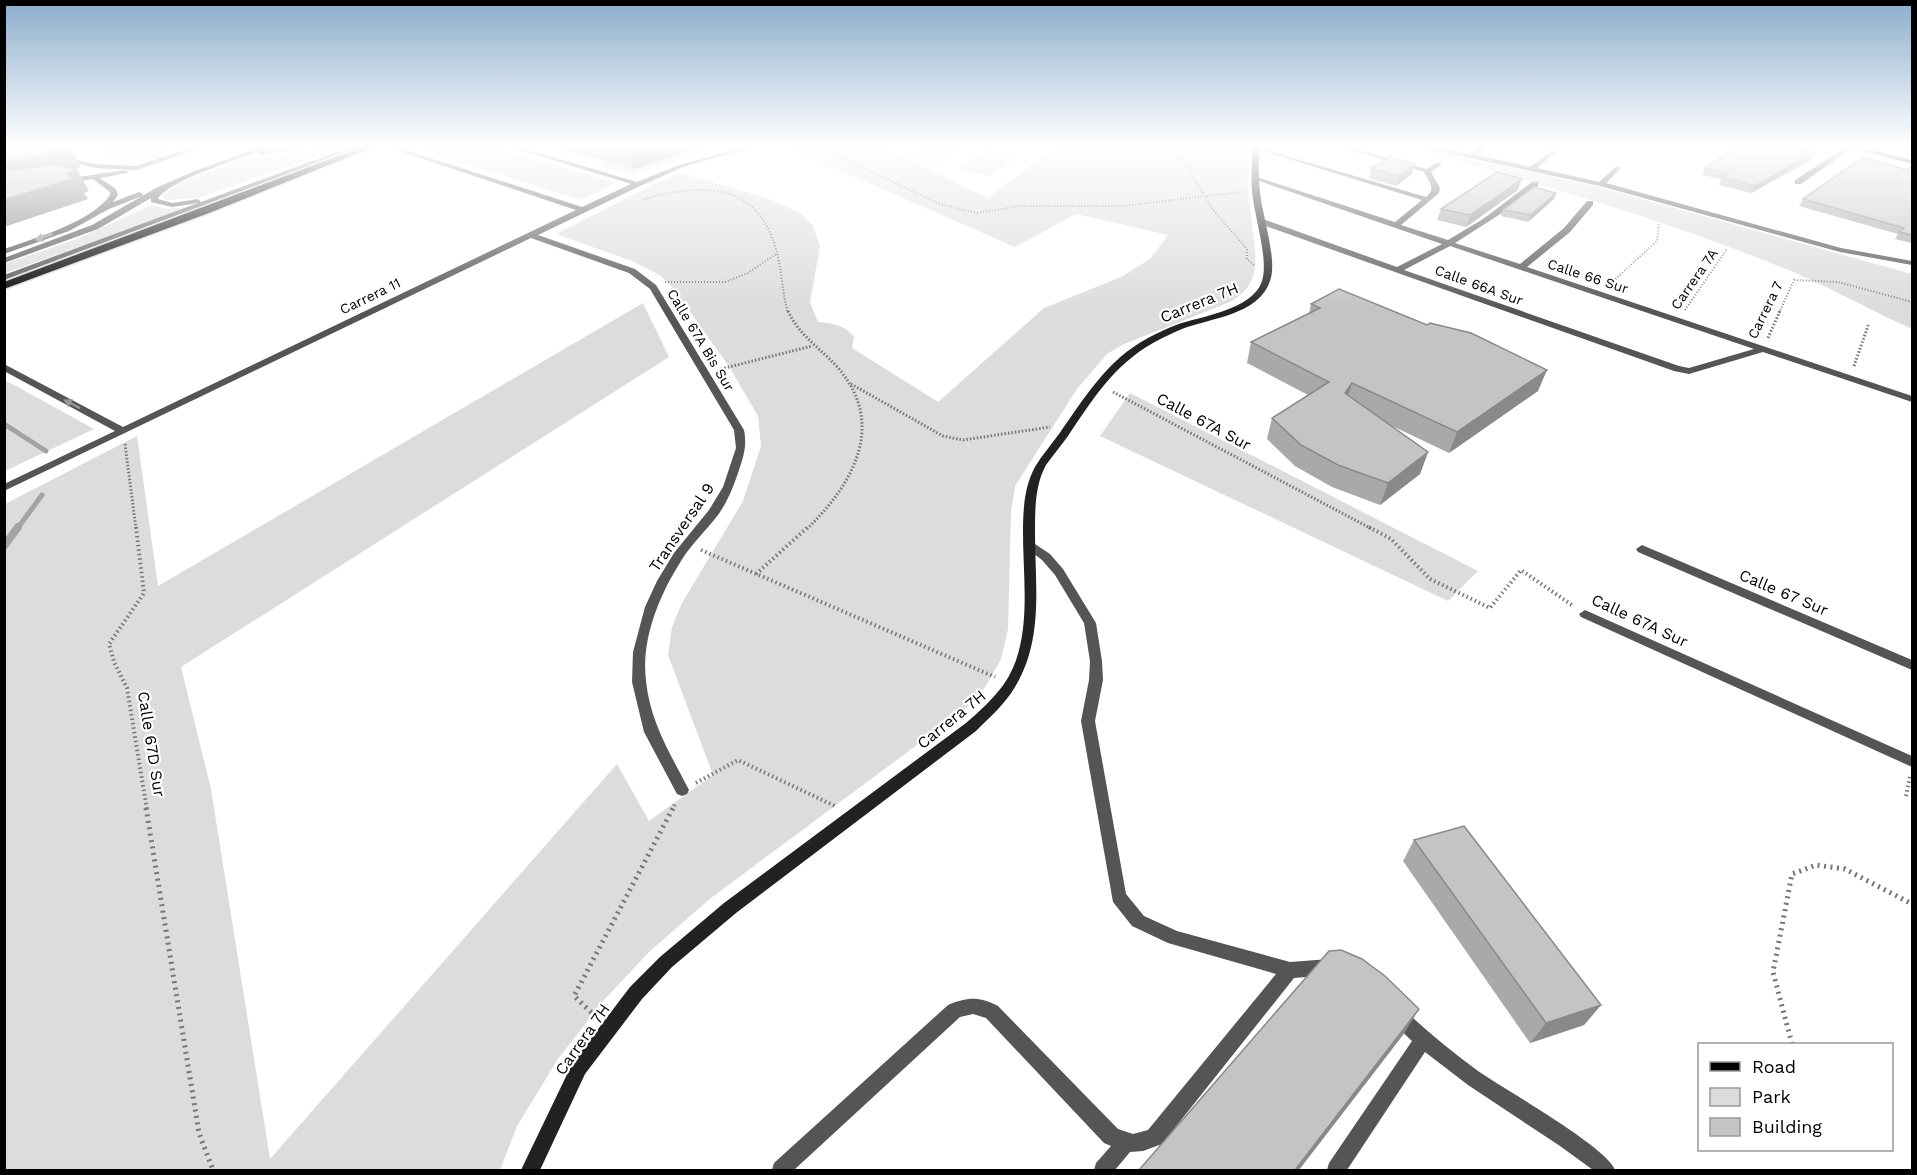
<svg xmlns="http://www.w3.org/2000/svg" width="1917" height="1175" font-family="'Work Sans',sans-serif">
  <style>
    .green { fill: #dcdcdc }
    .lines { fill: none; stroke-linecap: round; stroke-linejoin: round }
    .stream-far1 { stroke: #a3a3a3; stroke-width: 5 }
    .stream { stroke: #a3a3a3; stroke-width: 8 }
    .primary-casing { stroke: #dbdbdb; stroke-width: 3 }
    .path-far3 { stroke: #777; stroke-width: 2; stroke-dasharray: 1 2; stroke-linecap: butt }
    .path-far2 { stroke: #777; stroke-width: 3; stroke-dasharray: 1.5 2; stroke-linecap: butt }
    .path-far1 { stroke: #777; stroke-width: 4; stroke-dasharray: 1.5 3; stroke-linecap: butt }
    .path { stroke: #777; stroke-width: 5; stroke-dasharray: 2 4.5; stroke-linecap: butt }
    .lane { fill: #555; fill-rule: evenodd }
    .street { fill: #555; fill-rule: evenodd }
    .secondary { fill: #222; fill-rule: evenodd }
    .primary { fill: #000; fill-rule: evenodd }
    .wall { fill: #a9a9a9 }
    .shaded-wall { fill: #898989 }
    .building { fill: #c4c4c4; stroke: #898989; stroke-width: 1.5 }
    .oneway { fill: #999 }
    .labels { text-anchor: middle; stroke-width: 4.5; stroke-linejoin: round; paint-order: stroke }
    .far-street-label { font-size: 14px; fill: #000; stroke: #fff }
    .street-label { font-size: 16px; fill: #000; stroke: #fff }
  </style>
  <rect width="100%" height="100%" fill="#fff"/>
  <!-- green -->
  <path class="green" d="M119,146H178C160,159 119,170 102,152Z
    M344,146L198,198L167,200L161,196L180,183L240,160Z
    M409,146H491L616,183L581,200Z
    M704,146H720L633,175L597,165L606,161L634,169Z
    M784,146H880L988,198L1056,146H1249C1245,175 1250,205 1253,233C1255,248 1258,265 1252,279C1248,290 1239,296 1230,302L1124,344L1107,354L1077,389L1015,486L1011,512L1008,629L1001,659L986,686L964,710L711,898L650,951L604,1000L558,1059L517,1126L500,1170H5V504L137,436L158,586L643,303L669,357L181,667L211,789L270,1159L617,764L649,821L713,775L668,655L672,627L682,603L743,501L761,446L758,416L730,368L674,289L660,275L632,261L556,234L654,184L682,173L772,200L801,213L813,226L820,246L810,302L818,322C832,323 845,325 854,337L852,348L938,402L1044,308L1121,277L1150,259L1168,235L1076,214L1015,247Z
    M925,146H966L936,163L907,156Z
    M1414,148L1595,186L1912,274V329C1874,312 1837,291 1798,274C1673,222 1544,185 1414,148Z
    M989,149L1018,157L989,176L958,168Z
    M152,205L167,209L191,207L5,273L4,264L77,239Z
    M4,380H5L94,429L5,471Z
    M1130,393L1478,571L1448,601L1100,436Z"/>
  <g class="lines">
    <!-- stream-far1 -->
    <path class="stream-far1" d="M4,424L46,451
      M17,529L42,495"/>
    <!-- stream -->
    <path class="stream" d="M4,546L18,527"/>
    <!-- primary casing -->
    <g class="primary-casing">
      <path id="primary" d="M365,146H376L209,213L4,289V282Z"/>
    </g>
    <!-- path-far3 -->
    <path class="path-far3" d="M817,146L940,204L977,213L1020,206H1122L1241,192
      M1170,146L1185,164L1214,211L1247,249V259L1254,265
      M449,151L463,146
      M643,199C701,184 756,180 776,249C782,270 782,292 788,313
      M665,282H725L748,273L776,254
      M1611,283L1657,241L1659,224
      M1685,310L1727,249
      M1779,313L1794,280L1838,282L1912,302"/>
    <!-- path-far2 -->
    <path class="path-far2" d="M788,311C799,336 822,349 839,369C887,426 852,485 807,529
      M1768,338L1780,311
      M1854,366L1869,323
      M721,369L812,346
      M851,384L943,436L963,440L1050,427
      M1113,392L1372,529
      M125,444L136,529"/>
    <!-- path-far1 -->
    <path class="path-far1" d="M136,527L144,593L109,644L114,662L127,688L147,810
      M1369,527L1391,539L1430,579L1490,608L1521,570L1572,605
      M701,550L995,677
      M756,574L808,527
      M696,783L738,760L835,806
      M1906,796L1910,777
      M672,810L675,804"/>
    <!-- path -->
    <path class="path" d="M146,808L199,1133L213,1170
      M596,1017L574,996L673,808
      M1792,1044L1773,972L1792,874L1816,865L1845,869L1912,904"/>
    <!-- lane -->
    <path class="lane" d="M197,146H206L137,170L95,168L61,159L64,157L95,164L136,166Z
      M263,146H271L261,151L296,146H311L260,155L257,152C236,160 167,181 158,199L172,203L198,199L201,202L353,146H361L4,280V275L198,203L172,207L151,202V198L98,229L4,263V258L92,225L156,188L192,172Z
      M1848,146H1855L1801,184H1795V180Z
      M125,170L128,172L127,173L100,178L116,189L118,195L113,202L139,192L143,194L142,196L109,209L69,231L4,254V249C35,238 92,222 110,195V192L93,179L68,183H65V179Z
      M1029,540L1050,554L1063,569L1096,623L1102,661L1103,680L1095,721L1126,894L1144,916L1177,931L1290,962L1330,959L1336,961L1338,967L1336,973L1330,975L1294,978L1162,1144L1143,1151L1130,1152L1115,1170H1094L1096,1163L1111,1146L1104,1143L986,1018L973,1014L960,1017L794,1170H772L774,1163L948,1005C967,997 979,996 998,1006L1118,1129L1133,1134L1148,1130L1276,974L1168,943L1132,926L1113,902L1081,721L1089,680L1090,661L1084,623L1055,575L1042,560L1025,547L1023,544Z
      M1397,1007L1403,1009C1427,1031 1452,1052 1478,1071C1504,1089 1608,1148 1615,1170H1593L1560,1146L1468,1085L1425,1052L1347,1170H1327L1329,1163L1412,1041L1391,1021L1388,1015L1391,1009Z"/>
    <!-- street -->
    <path class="street" d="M384,146H393L582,207L631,184L507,146H516L637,182L679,165L748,146H757L683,167L640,186L538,235L635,269L656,285L744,430C747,445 744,455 739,470C734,485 728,501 718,515C706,531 691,544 681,561C659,596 641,639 646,681C650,722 671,755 689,790L687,794L682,796L677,794L644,732L632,682L633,652L645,607L657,581L674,553L709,510L723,487L736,448L734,430L650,289L629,273L531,238L4,491V484L115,431L4,371V364L123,427L576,210Z
      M1253,146L1426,197C1436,189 1430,183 1424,172L1337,146H1346L1426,169L1437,163H1441V165L1431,172L1440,188L1439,193L1401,225L1448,240L1483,219L1532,182H1538V186L1505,211L1455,243L1520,264L1564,228L1587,201H1593V205L1570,232L1527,267L1912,396V402L1763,352L1689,374L1674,371L1257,223V219H1263L1397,267L1442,244L1253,179V177H1257L1395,222L1422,200L1253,148ZM1450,246L1754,349L1689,368L1679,366L1404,270Z
      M1421,146H1432L1471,154L1480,146H1487L1478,155L1530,167L1554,149L1556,150V152L1537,168L1599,182L1616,167H1620V169L1606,183L1841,248L1912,261V265L1840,252L1600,186L1424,148Z
      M1631,146H1638L1634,148Z
      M1642,545L1912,660V670L1638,552L1636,549Z
      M1585,610L1912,756V767L1581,617L1579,614Z"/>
    <!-- secondary -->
    <path class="secondary" d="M1253,146H1259C1259,161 1258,177 1260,192C1262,216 1278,260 1270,281C1259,315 1210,318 1182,329C1172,333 1162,338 1153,343C1114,365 1092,400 1068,436C1061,446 1053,455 1046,465C1035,485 1035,509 1035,532C1035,585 1044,639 1015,687C1005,704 990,717 976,731L736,913L672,967L642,999L585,1074L540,1170H521L573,1062L630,987L660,957L724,903L966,723C980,711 993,699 1004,684C1033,642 1023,582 1023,533C1023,511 1024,487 1035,467C1042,455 1051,445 1059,434C1085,397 1107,360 1148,338C1157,333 1166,329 1176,325C1201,316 1253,310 1262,281C1269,259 1254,216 1252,191C1251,176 1252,160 1253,146Z
      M1846,146H1856L1912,160V164Z"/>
    <!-- primary -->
    <use href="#primary" class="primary"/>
  </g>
  <!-- wall -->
  <path class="wall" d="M552,146H704L634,169Z
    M1812,159L1751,193L1719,185L1721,179L1702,175L1705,168Z
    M1415,164L1412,174L1396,186L1369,178L1371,168Z
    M1912,165V243L1895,239L1898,234L1799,206L1803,199L1907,170Z
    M1518,190L1466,227L1437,220L1441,209Z
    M1556,193L1554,199L1528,222L1501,216L1503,210Z
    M1311,304L1538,391L1449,453L1388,424L1428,452L1420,474L1380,505L1332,487L1295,466L1267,439L1272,418L1308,395L1247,363L1251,342L1309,314Z
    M1414,840L1601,1005L1584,1025L1530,1043L1403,861Z"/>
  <!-- shaded-wall -->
  <path class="shaded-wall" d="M629,146H704L634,169Z
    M69,147L81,167L45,178L4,186V163L31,158Z
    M1816,151L1812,159L1751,193L1755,186Z
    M1415,164L1412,174L1396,186L1399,176Z
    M77,170L89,191L84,193L88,199L4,227V200Z
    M1522,179L1518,190L1466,227L1470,215Z
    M1556,193L1554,199L1528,222L1531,215Z
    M1547,370L1538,391L1449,453L1457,432Z
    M1352,383L1346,403L1345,393Z
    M1428,452L1420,474L1380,505L1388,483Z
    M1601,1005L1584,1025L1530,1043L1546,1023Z
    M1419,1009L1403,1035L1299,1170H1295Z"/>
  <!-- building -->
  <path class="building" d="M4,146H66L69,147L31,158H33L4,163Z
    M1740,146H1789L1816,151L1755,186L1722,177L1729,173L1705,168Z
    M1390,157L1415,164L1399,176L1371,168Z
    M1863,157L1907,170L1912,165V235L1899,232L1904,228L1803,199Z
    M55,164L77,170L66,174L76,178L4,200V171Z
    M1497,172L1522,179L1470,215L1441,209Z
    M1534,187L1556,193L1531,215L1503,210Z
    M1339,289L1427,325L1430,323L1471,333L1547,370L1457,432L1352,383L1345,393L1428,452L1388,483L1338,465L1301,445L1272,418L1329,382L1251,342L1320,308L1311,304Z
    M1464,826L1601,1005L1546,1023L1414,840Z
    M1341,950L1362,959L1385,976L1419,1009L1295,1170H1139L1329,951Z"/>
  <!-- one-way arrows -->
  <defs><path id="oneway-solid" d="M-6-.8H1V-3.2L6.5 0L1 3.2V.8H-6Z" transform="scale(1.5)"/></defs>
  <g class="oneway">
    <use href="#oneway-solid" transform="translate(44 237) rotate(159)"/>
    <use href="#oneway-solid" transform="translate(72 404) rotate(-152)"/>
  </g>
  <!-- sky -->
  <linearGradient id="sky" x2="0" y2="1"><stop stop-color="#8cadcc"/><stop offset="0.47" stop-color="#fff"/><stop offset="1" stop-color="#fff" stop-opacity="0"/></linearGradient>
  <rect width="1917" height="310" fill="url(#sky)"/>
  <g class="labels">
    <!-- far-street labels -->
    <g class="far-street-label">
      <text transform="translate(1588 276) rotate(18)" y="5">Calle 66 Sur</text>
      <text transform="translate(1694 279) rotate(-55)" y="5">Carrera 7A</text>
      <text transform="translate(1479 285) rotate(20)" y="5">Calle 66A Sur</text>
      <text transform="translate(370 296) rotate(-26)" y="5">Carrera 11</text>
      <text transform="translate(1765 310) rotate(-64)" y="5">Carrera 7</text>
      <text transform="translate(701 340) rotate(59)" y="5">Calle 67A Bis Sur</text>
    </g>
    <!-- street labels -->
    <g class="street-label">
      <text transform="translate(1199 302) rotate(-22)" y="6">Carrera 7H</text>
      <text transform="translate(1204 421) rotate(28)" y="6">Calle 67A Sur</text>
      <text transform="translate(681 527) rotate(-56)" y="6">Transversal 9</text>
      <text transform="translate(1784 592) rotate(23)" y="6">Calle 67 Sur</text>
      <text transform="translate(1640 620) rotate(25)" y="6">Calle 67A Sur</text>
      <text transform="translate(951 719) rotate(-39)" y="6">Carrera 7H</text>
      <text transform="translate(152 744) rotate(81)" y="6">Calle 67D Sur</text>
      <text transform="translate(582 1039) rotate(-55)" y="6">Carrera 7H</text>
    </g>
  </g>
  <!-- border -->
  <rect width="1917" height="1175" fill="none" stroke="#000000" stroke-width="12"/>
  <!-- legend -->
  <rect x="1698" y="1043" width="195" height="108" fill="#ffffff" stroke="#999999" stroke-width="1.5"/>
  <rect x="1710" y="1062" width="30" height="9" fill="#000000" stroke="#999999" stroke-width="1.5"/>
  <text x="1752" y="1073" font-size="18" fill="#000000">Road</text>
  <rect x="1710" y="1088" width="30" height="18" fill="#dcdcdc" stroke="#999999" stroke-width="1.5"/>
  <text x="1752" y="1103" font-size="18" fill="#000000">Park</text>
  <rect x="1710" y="1118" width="30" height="18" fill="#c4c4c4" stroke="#999999" stroke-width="1.5"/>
  <text x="1752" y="1133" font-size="18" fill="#000000">Building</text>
</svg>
